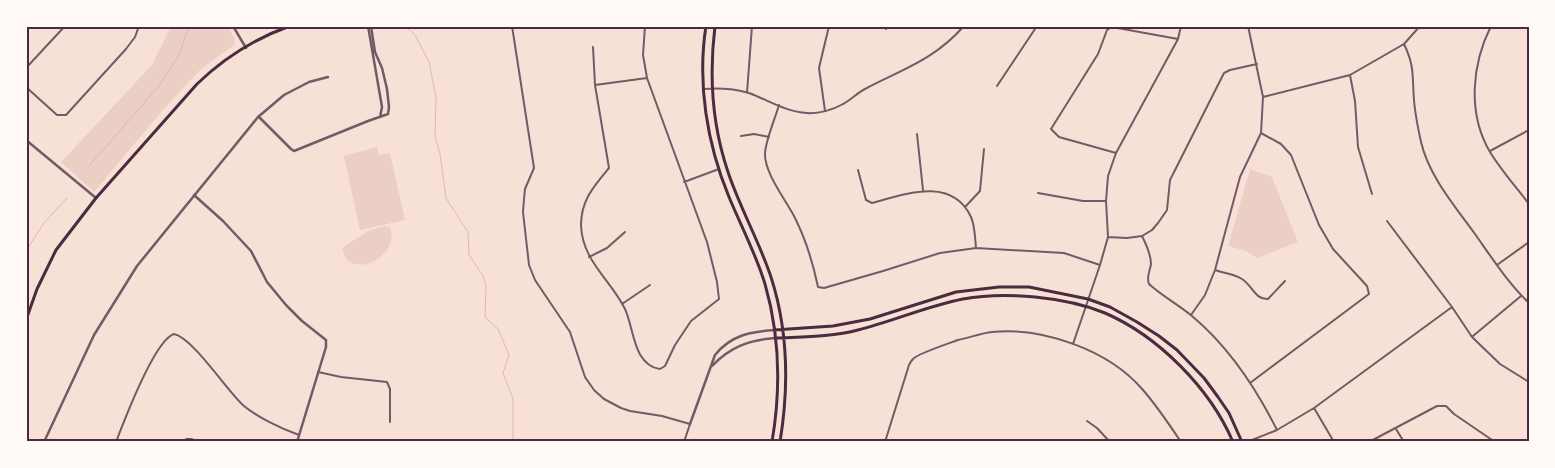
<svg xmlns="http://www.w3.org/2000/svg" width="1555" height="468" font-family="'Space Grotesk',sans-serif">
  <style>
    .green { fill: #ebcfc5 }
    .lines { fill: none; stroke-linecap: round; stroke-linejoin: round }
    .stream { stroke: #dcb8b0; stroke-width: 1 }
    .minor { stroke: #755966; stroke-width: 2 }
    .tertiary { stroke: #755966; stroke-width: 2.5 }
    .secondary { stroke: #4a2c40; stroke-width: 3 }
    .primary { stroke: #4a2c40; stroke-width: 3 }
    .neatline { fill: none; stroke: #4a2c40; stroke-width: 2 }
  </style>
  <rect width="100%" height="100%" fill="#f7e1d7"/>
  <!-- green -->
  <path class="green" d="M171,26H227L235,39L234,45L201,69L162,111L94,192L61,162L152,65Z
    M377,147L379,155L390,153L405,220L360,230L344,156Z
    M1250,169L1272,177L1298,242L1257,258L1246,251L1228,246Z
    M384,226L390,228C399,248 370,273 350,262C346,260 344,253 342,248L368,231Z"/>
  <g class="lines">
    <!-- stream -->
    <path class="stream" d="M406,27L415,35L429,62L436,98L435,136L440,154L446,198L468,232L469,255L483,276L486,286L485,317L498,329L509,355L503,373L513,399V442
      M89,166L159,86L180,53L189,26
      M26,251L44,223L67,198"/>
    <!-- minor -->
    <path class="minor" d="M512,26L534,168L525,189L524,199L523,212L529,265L535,280L570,332L585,377L594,390L604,399L621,408L630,411L662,416L690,424L684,442
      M883,26L886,29
      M1491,26C1472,64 1467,113 1490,152C1501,170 1516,187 1529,204
      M1404,44C1415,67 1412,76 1414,100C1415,114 1418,128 1421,142C1429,176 1454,205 1475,234C1492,258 1508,283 1529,303
      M593,47L595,85L609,168C594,186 581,200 581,225C582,261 611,280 625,309C634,328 633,365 660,369L665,366L675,345L691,321L719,299L717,282L707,242L647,78L643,55L645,26
      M26,68L65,26
      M1350,75L1355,101L1358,147L1372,194
      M595,85L647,78
      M997,86L1037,26
      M26,87L57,115H66L126,49L135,37L139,26
      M704,89C719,88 735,89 749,93C768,100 786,112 807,113C818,114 833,110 843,104C851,100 857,93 865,89C903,69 934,60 964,26
      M747,93L752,26
      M1263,97L1350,75L1404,44L1420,26
      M779,105C775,119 766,139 765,153C764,173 786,200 795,218C806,240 813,263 818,287L824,288L883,271L940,253L976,248L1064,253L1100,265
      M825,111L819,68L829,26
      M917,134L923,190
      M741,136L754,134L769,137
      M1490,151L1529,130
      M1116,153L1059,137L1051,129L1098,54L1107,30L1112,27L1178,39
      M858,170L866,200L872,203C905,194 952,176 971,217C975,226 975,238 976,248
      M684,182L719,169
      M1038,193L1083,201H1106
      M965,207L980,191L984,149
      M1387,221L1452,307L1472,337L1500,364L1529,382
      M1142,236C1146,244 1151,254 1151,264C1150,271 1146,277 1149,284C1162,296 1179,305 1192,316C1229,347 1256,388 1277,430
      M1108,237L1127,238L1142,236L1152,230L1158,223L1167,210L1170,180L1224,73L1230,70L1257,64
      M589,257L607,248L625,232
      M1497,265L1529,242
      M1215,270C1223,273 1234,274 1242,279C1252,285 1255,300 1268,299L1285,281
      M622,304L650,285
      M1191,315L1205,295L1215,270L1240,177L1261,133L1263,97L1248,26
      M1473,336L1521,296
      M1073,344L1100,265L1108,237L1106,201L1108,176L1116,153L1178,39L1181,26
      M318,372L341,377L387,382L390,389V422
      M1250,383L1369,294L1367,286L1333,249L1319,225L1291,155L1281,144L1261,133
      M1314,408L1334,442
      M1087,421L1097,428L1110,442
      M1396,429L1404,442
      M187,439H192L196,442
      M116,442C124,421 155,340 174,334C193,338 227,391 244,406C257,417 282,429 299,435
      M885,442L909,365C910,363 911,361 913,359C917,354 950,343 958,340C969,338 981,333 992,332C1043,327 1109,350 1143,390C1157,406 1169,424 1181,442
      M1247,442L1277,430L1314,408L1452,307
      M1369,442L1437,406H1446L1454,414L1495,442"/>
    <!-- tertiary -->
    <path class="tertiary" d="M233,26L246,48
      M368,26L382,107L380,117
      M259,117L291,149L294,151L368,121L388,114L389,107L387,89L382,68L375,52L371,26
      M26,140L96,198
      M194,195L223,221L251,251L267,282L286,305L302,321L326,340V347L297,442
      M712,366C730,347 749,340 775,338
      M690,424L715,355C731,335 750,332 774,330
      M44,442L94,335L137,266L258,117L284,95L309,82L328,77
      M182,442L187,439"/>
    <!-- secondary -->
    <path class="secondary" d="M26,320L37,289L56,250L96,198L197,84C223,59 256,38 290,26"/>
    <!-- primary -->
    <path class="primary" d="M706,26C697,83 707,144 729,197C741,226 756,254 765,284C780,336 781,389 772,442
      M715,26C709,75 712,125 728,172C740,208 759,241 771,277C788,330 789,387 780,442
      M774,330L833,326L870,319L956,292L999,287H1029L1088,299L1110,307L1137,322L1159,336L1177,350L1204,378L1218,397L1229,413L1242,442
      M775,338C803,337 831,337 858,330C894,321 927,306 963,299C1005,291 1066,297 1105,313C1158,336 1210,388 1233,442"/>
  </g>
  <!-- border -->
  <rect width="1555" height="468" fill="none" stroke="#fffaf5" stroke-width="55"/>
  <rect x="28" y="28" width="1500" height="412" class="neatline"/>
</svg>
